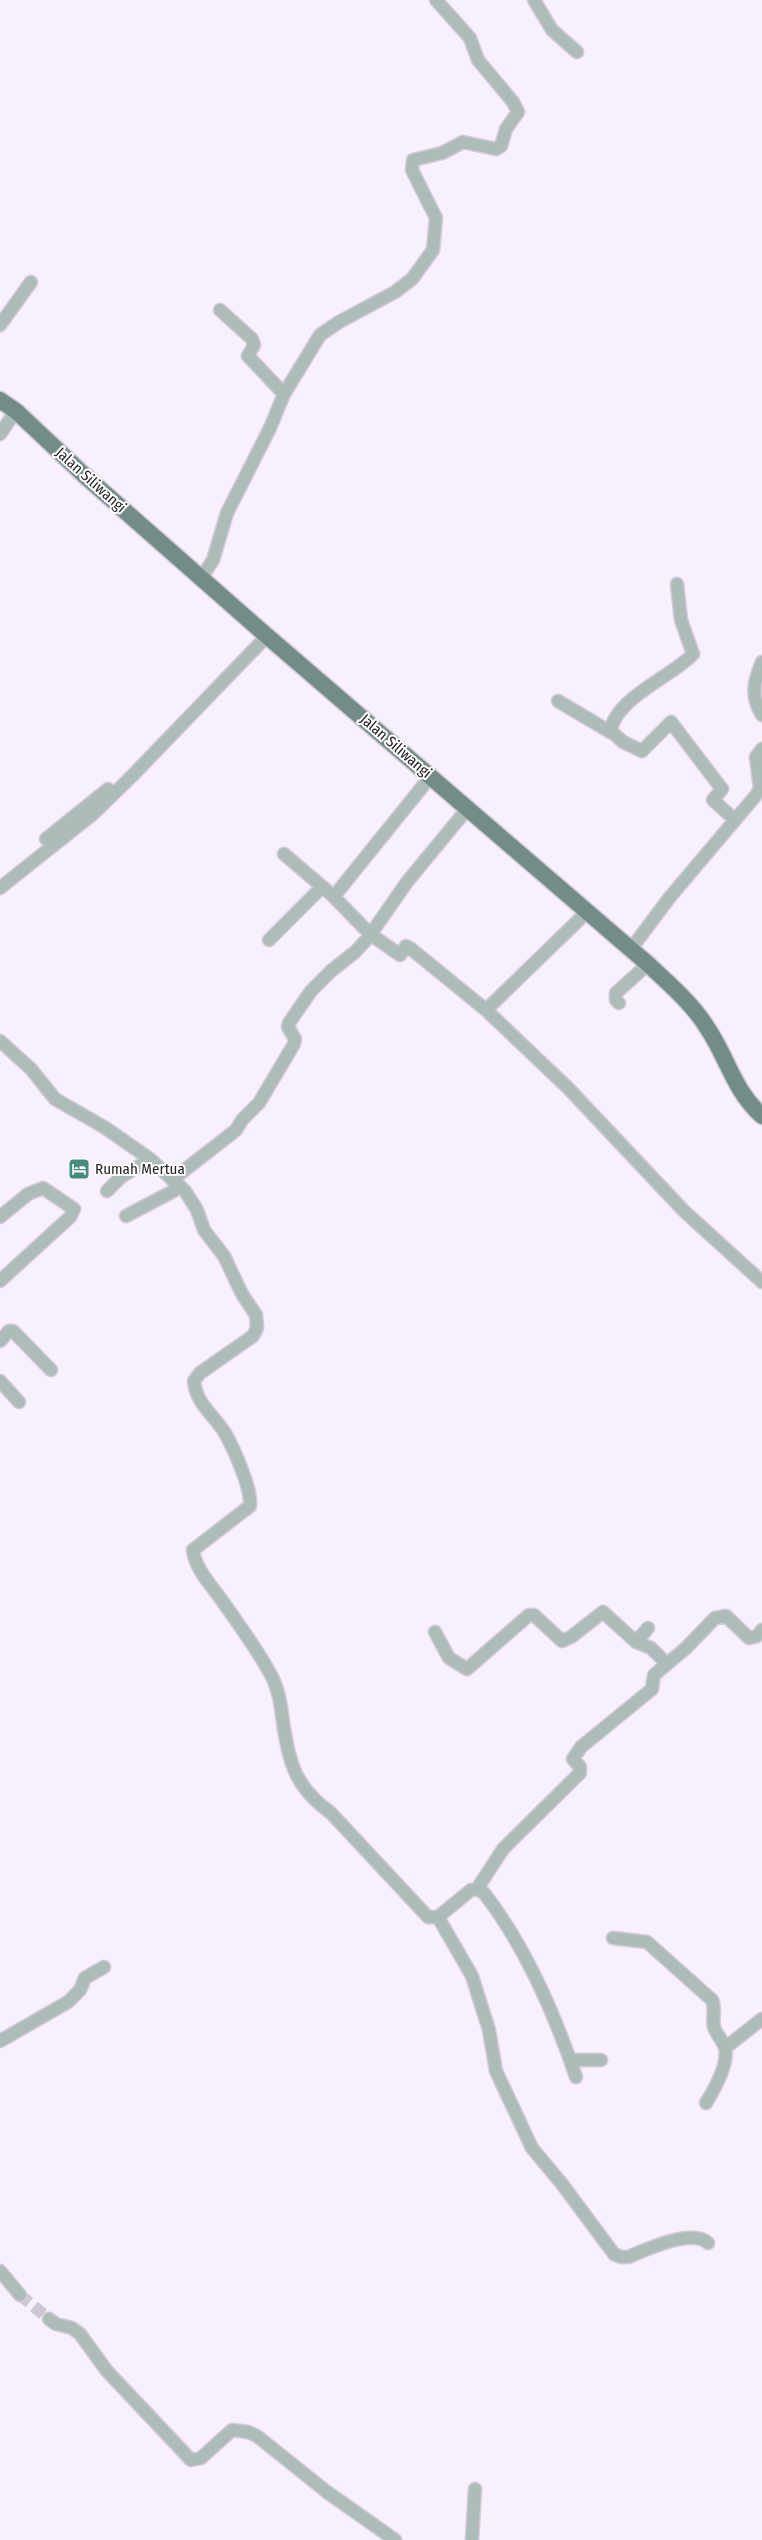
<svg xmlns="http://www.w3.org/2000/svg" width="762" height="2540" font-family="'Fira Sans Condensed',sans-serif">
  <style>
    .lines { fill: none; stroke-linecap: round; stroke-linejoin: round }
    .minor-tunnel { stroke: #cfc6d4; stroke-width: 12; stroke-dasharray: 12 6; stroke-linecap: butt }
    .minor-casing { stroke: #d3cbd8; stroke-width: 15 }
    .major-casing { stroke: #d3cbd8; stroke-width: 19 }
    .minor { stroke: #aebcb9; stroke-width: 12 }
    .major { stroke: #728c87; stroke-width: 16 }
    .labels { text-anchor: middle; stroke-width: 4; stroke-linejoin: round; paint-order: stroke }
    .street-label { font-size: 15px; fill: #252028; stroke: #fff }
    .poi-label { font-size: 15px; fill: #252028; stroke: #fff; text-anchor: start }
  </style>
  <rect width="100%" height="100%" fill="#f9f0ff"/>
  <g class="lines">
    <!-- minor-tunnel -->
    <path class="minor-tunnel" d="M20,2295L49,2319"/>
    <!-- minor casing -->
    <g class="minor-casing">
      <path id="minor" d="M534,0L552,30L577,52
        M220,310L252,339L254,345L248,356L284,394
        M0,325L31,282
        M0,434L16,411
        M202,577L213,560L227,513L270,428L284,394L320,335L339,322L395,292L412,279L433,250L436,218L412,170L413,160L442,153L463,142L496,149L501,146L506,129L518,112L513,102L478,60L470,38L436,0
        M677,584L681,620L693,654C674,675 613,700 611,731L623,742L642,751L671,722L722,789L713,800L734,819
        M762,662C754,681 750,696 762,715
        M558,701L612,733
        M46,839L108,789
        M284,854L332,895H335L431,776
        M0,888L93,814L132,776L267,636
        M333,896L370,934L400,955L406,946L410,948L486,1010L568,1088L684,1211L762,1282
        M269,940L322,887
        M631,949L670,897L757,794L760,788L756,757L762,749
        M619,1003L616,1000V993L648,964
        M486,1010L588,911
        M0,1041L31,1069L55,1099L104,1127L150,1159L185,1191L197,1210L204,1230L224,1256L242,1294L256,1315L257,1328L253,1336L200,1373L194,1381C196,1404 214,1415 225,1433C234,1449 252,1489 250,1506L193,1550C195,1569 212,1586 223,1602C240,1626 257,1649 271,1675C279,1690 281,1706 283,1722C289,1764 296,1788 331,1813L428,1917H438L471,1890L477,1889L484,1893C526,1947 554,2012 576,2077
        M172,1180L236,1130L242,1120L259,1103L294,1044L295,1039L288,1027L289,1023L311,991L331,971L355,952L368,938L407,882L468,808
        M107,1191L121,1177L150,1159
        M126,1216L181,1187
        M0,1217L28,1194L43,1188L74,1209L70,1217L0,1281
        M0,1341L9,1331H13L51,1370
        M0,1381L19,1402
        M435,1632L449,1658L467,1669L529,1615H534L562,1641L571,1637L603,1612L636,1642L651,1648L667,1664
        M636,1642L648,1628
        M477,1889L503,1849L580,1773V1767L573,1759L581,1747L652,1689L654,1675L686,1648L715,1618L726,1616L749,1638L757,1636L762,1630
        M438,1917L472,1976L489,2030L496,2071L532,2148L562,2184L614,2254L621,2257H628C647,2249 692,2228 708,2243
        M613,1938L647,1942L712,2000C716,2009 712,2018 714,2027C716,2034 723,2040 725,2048C729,2064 714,2090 706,2103
        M0,2041L68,2002L80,1990L85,1978L104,1967
        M725,2048L762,2019
        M570,2060H601
        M0,2271L20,2295
        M49,2319L56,2324L72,2328L80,2334L107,2371L191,2460L201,2458L232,2430L248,2432L257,2436L327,2492L395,2540
        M472,2540L475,2489"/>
    </g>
    <!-- major casing -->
    <g class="major-casing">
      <path id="major" d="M0,400L16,411L84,475L267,636L648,964C669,984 693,1004 708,1029C729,1061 733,1089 762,1116"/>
    </g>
    <!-- minor -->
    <use href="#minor" class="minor"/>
    <!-- major -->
    <use href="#major" class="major"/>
  </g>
  <!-- icons -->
  <defs>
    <g id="hotel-square" transform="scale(1.125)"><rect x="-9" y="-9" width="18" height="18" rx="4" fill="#468b80" stroke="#fff"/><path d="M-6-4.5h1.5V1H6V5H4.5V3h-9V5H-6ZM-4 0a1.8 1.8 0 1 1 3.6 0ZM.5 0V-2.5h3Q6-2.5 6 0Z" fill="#fff"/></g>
  </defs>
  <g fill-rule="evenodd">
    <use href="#hotel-square" x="79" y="1169"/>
  </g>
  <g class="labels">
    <!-- street labels -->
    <g class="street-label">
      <text transform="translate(91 480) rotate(42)" y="5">Jalan Siliwangi</text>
      <text transform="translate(396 746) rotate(41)" y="5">Jalan Siliwangi</text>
    </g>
    <!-- poi labels -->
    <g class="poi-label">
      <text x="95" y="1174">Rumah Mertua</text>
    </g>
  </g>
</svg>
